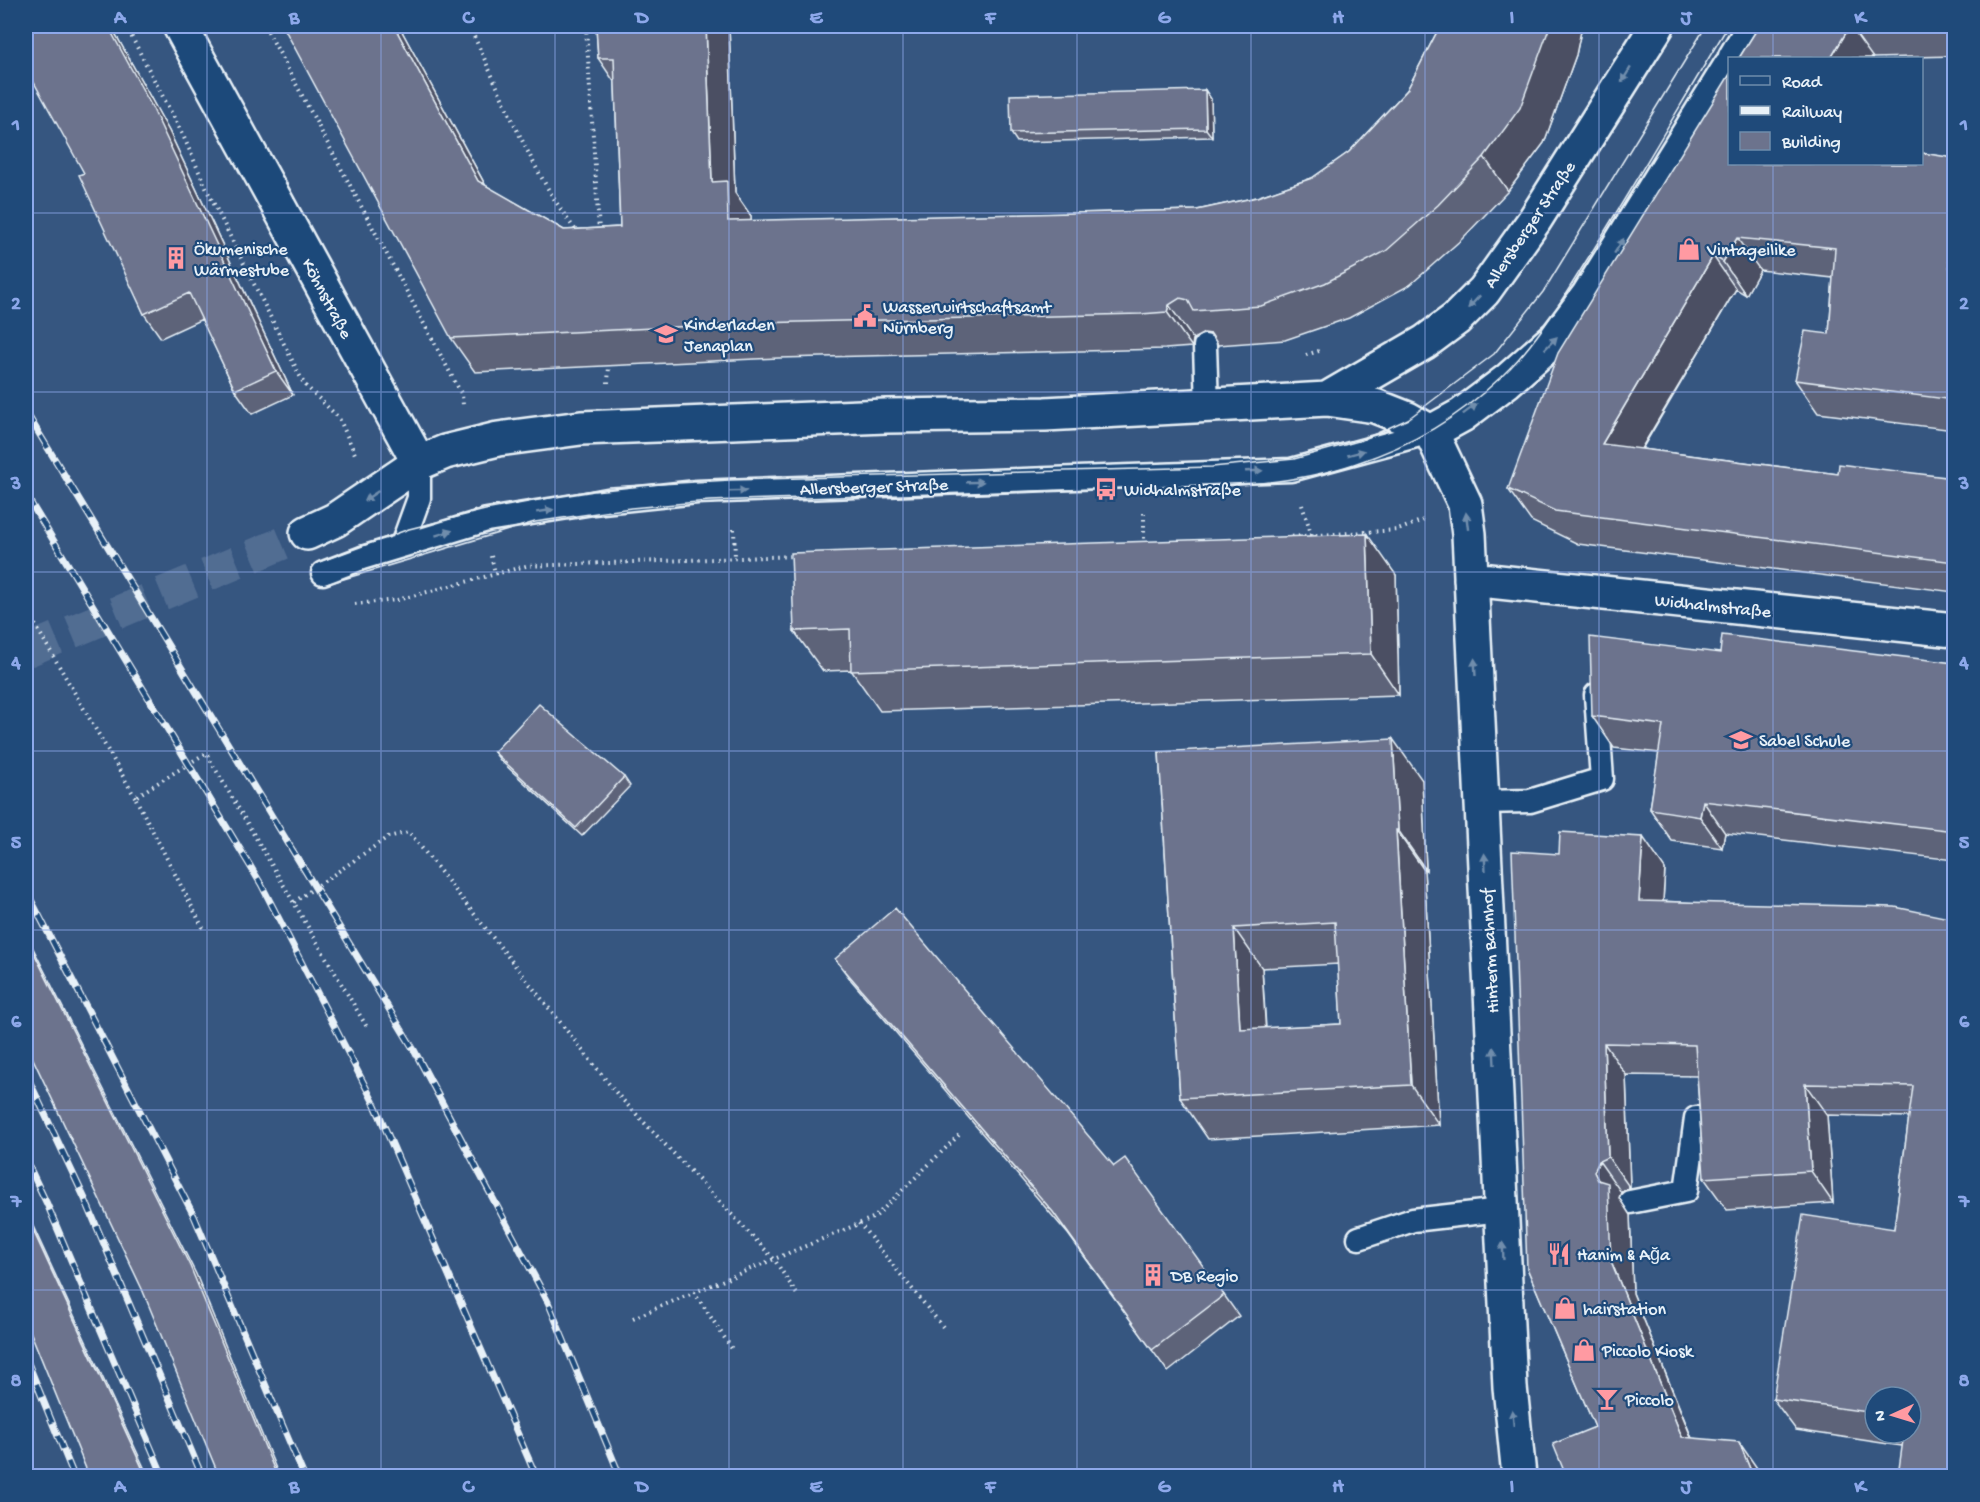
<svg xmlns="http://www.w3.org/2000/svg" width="1980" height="1502" font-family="'Gochi Hand',sans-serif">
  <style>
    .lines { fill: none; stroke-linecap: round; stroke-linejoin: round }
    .secondary-tunnel { stroke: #516d92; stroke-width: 33; stroke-dasharray: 33 16; stroke-linecap: butt }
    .lane-casing { stroke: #e8f1f8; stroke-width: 27 }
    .street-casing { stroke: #e8f1f8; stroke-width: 38 }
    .secondary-casing { stroke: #e8f1f8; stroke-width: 38 }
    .path { stroke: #e8f1f8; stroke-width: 4; stroke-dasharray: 1.5 4.5; stroke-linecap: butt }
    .lane { stroke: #1f4a7a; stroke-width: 22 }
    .street { stroke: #1f4a7a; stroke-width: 33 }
    .secondary { stroke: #1f4a7a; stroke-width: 33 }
    .tram { stroke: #e8f1f8; stroke-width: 1.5 }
    .rail-casing { stroke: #e8f1f8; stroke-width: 7 }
    .rail { stroke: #1f4a7a; stroke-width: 4.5; stroke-dasharray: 14; stroke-linecap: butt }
    .wall { fill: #5d6379; stroke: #e8f1f8; stroke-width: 1.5; fill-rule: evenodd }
    .shaded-wall { fill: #4c5063; stroke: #e8f1f8; stroke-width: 1.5 }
    .building { fill: #6c738d; stroke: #e8f1f8; stroke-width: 1.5; fill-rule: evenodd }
    .oneway { fill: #6f8dac }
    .grid { fill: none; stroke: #8da8ea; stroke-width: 1.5; stroke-opacity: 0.55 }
    .labels { text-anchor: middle; stroke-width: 4.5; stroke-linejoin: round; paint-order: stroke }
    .street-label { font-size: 18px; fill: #e8f1f8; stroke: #1f4a7a }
    .poi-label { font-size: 18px; fill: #e8f1f8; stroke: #1f4a7a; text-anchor: start }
    .neatline { fill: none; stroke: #8da8ea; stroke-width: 2 }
    .grid-label { font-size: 20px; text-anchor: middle; font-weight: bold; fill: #8da8ea }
  </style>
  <rect width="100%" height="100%" fill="#365680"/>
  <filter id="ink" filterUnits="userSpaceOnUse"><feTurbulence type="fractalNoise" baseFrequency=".0167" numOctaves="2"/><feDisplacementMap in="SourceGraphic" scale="12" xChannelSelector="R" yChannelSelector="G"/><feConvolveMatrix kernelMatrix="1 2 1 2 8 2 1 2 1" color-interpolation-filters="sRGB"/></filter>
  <g filter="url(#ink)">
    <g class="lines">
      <!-- secondary-tunnel -->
      <path class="secondary-tunnel" d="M26,651L307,533"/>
      <!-- lane casing -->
      <g class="lane-casing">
        <path id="lane" d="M1205,346L1207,406
          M402,545L419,498V463
          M323,573L362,558L487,520L593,503L697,492L1291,470L1431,432
          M1482,802L1530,801L1602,779L1596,695
          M1630,1202L1686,1191L1696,1118
          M1359,1238L1413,1220L1501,1210"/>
      </g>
      <!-- street casing -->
      <g class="street-casing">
        <path id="street" d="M1431,432L1465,504L1469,534L1510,1387L1519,1476
          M1471,579L1954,630"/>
      </g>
      <!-- secondary casing -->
      <g class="secondary-casing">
        <path id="secondary" d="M180,26L419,463
          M1735,58L1754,26
          M1327,399L1425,342L1456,319L1484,291L1534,221L1657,26
          M307,533L335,520L419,463L445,452L498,439L581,428L886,416L1045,414L1327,399L1375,406L1408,419L1431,432L1462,415L1507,381L1558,336L1588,296L1730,67"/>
      </g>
      <!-- path -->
      <path class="path" d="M126,26L182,133L208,192L304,384L339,418L355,454
        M265,26L462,395L463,405
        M469,26C501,92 532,174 577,232
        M586,26L599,231
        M1306,355L1322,350
        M608,383L609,366
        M1302,505L1312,536
        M1144,513V542
        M734,529L735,558
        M1286,537L1398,530L1423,520
        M491,556L495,573
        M355,604L397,600L526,566L795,556
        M26,609L135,797
        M294,902L388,837L409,832L618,1095L774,1259L798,1296
        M203,928L135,797L206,753L368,1029
        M859,1223L943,1327
        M694,1292L732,1349
        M633,1318L875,1217L959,1135"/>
      <!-- lane -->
      <use href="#lane" class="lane"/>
      <!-- street -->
      <use href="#street" class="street"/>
      <!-- secondary -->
      <use href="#secondary" class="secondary"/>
      <!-- tram -->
      <path class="tram" d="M319,562L409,529L485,510L608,487L730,480L1212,467L1294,459L1362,440L1408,419L1494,354L1543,292L1706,26
        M327,584L535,522L631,508L709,501C838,497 966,493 1095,489C1179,487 1275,491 1354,464C1414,444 1457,419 1502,376C1538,342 1564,296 1590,255C1637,180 1682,102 1728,26"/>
      <!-- rail casing -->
      <g class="rail-casing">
        <path id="rail" d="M26,412L414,1050L548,1302L620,1476
          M26,495L261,884L375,1105L536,1476
          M26,890L194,1216L304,1476
          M26,1074L85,1199L202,1476
          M26,1160L47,1204L163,1476
          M26,1358L74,1476"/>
      </g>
      <!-- rail -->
      <use href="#rail" class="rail"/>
    </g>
    <!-- wall -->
    <path class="wall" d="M26,26H111L169,131L293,395L252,414L235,390L202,319L161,338L144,314L84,173Z
      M399,26L486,186L564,230L620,227L615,83L598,58L596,26H729L735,193L751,216V221L1197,210L1257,197L1312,178L1349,152L1407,90L1440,26H1582L1576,55L1544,143L1508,191L1462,239L1410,285L1349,318L1285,340L1218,345L1211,334L1204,333L1193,339L1192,347L1165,349L779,358L475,372L451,338Z
      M1759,26H1954V56L1873,58H1739Z
      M1205,90L1211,99L1212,137L1017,142L1011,133Z
      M1954,158V430L1818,413L1795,380L1829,334L1833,278L1760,270L1746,295L1736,289L1642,449L1838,474L1954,478V592L1578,544L1531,521L1508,489L1730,164Z
      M1396,575L1399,695L880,711L851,670L823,671L794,631Z
      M1720,653L1954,663V860L1725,833L1722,848L1672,841L1650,809L1659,753L1614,748L1592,716Z
      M494,752L624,777L630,786L582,836L500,760Z
      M1159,752L1422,780L1426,870H1424L1439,1125L1208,1139L1180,1098ZM1338,964L1341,1024L1266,1028L1262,968Z
      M1665,869L1663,901L1954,919V1476L1902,1446L1796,1430L1773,1399L1894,1229L1909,1117L1827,1115L1833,1203L1727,1210L1704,1178L1697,1076L1626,1075L1630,1188L1621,1192L1619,1198L1630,1215L1633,1293L1692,1438L1761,1474L1762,1476H1566L1595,1427L1527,1268ZM1875,1397H1911V1433H1875Z
      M835,959L1114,1166L1224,1295L1239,1316L1168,1372L1068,1234L851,980Z"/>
    <!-- shaded-wall -->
    <path class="shaded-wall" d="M108,26H111L169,131L293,395L276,371Z
      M394,26H399L502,216L478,181Z
      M706,26H729L735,193L751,216L752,256L728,221L712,182Z
      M1550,26H1582L1576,55L1544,143L1508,191L1484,157Z
      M1850,26L1873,58H1831Z
      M1205,90L1211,99L1212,137L1206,129Z
      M1737,238L1760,270L1746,295L1723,262Z
      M1947,252L1954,262V296Z
      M1713,256L1736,289L1625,476L1602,444Z
      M1169,305L1193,339L1192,347L1167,312Z
      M1367,534L1396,575L1399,695L1371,654Z
      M1393,739L1422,780L1426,870L1398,830Z
      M1703,801L1725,833L1722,848L1700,817Z
      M1396,830L1424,870L1439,1125L1411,1085Z
      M1643,837L1665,869L1661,932L1639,901Z
      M1234,928L1262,968L1268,1070L1240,1029Z
      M26,934L196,1274L279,1476H277L26,937Z
      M1604,1043L1626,1075L1630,1188L1608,1157Z
      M1805,1084L1827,1115L1833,1203L1811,1171Z
      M1599,1161L1621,1192L1619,1198L1630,1215L1633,1293L1704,1469L1682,1437L1611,1261L1598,1180L1594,1172Z
      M26,1211L148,1476H146L26,1215Z
      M1739,1442L1761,1474L1762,1476H1753Z"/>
    <!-- building -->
    <path class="building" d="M26,26H108L152,107L276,371L235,390L189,293L144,314L79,175L84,173L26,68Z
      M283,26H394L478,181L564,230L620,227L614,58H598L596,26H706L712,182L727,181L728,221L1197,210L1257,197L1312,178L1349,152L1407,90L1440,26H1550L1520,108L1484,157L1438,205L1386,251L1325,283L1261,306L1194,311L1188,300L1180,298L1169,305L1167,312L1141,314L755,323L451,338Z
      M1759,26H1855H1850L1831,58H1739Z
      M1730,74V164H1922V153L1954,158V253L1947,252L1954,296V400L1795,380L1805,331L1829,334L1835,248L1737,238L1723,262L1713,256L1602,444L1838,474L1839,464L1954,478V562L1555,511L1508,489L1558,353Z
      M1205,90L1206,129L1011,133L1010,95Z
      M1367,534L1371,654L851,671L850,629L794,631L791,553Z
      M1722,635L1954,663V831L1703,801L1700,817L1650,809L1663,725L1592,716L1590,637L1720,653Z
      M539,704L624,777L576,828L494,752Z
      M1393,739L1398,830H1396L1411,1085L1180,1098L1159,752ZM1335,922L1341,1024L1240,1029L1234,928Z
      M1560,832L1643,837L1639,901L1895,907L1954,919V1162L1953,1172L1954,1173V1476H1898L1904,1433H1911V1397H1875V1413L1773,1399L1803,1215L1894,1229L1913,1086L1805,1084L1811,1171L1704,1178L1695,1045L1604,1043L1608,1157L1599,1161L1594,1172L1598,1180L1608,1183L1611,1261L1682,1437L1739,1442L1753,1476H1566L1553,1444L1595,1427L1527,1268L1512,851L1559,854Z
      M895,908L1114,1166L1125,1158L1224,1295L1152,1350L1053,1212L835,959Z
      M26,937L190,1266L277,1476H219L142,1289L26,1044Z
      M26,1215L146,1476H89L26,1321Z"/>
    <!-- one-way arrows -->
    <defs><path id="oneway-solid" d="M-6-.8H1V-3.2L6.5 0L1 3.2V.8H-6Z" transform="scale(1.5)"/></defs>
    <g class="oneway">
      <use href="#oneway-solid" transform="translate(1626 75) rotate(122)"/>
      <use href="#oneway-solid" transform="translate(1619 246) rotate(-58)"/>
      <use href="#oneway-solid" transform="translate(1474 302) rotate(133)"/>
      <use href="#oneway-solid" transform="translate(1551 343) rotate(-45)"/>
      <use href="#oneway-solid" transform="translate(1470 409) rotate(-37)"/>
      <use href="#oneway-solid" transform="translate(1356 453) rotate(-15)"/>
      <use href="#oneway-solid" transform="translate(1254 471) rotate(-2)"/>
      <use href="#oneway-solid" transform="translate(975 482) rotate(-2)"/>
      <use href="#oneway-solid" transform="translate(738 491) rotate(-2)"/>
      <use href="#oneway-solid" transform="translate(371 496) rotate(146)"/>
      <use href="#oneway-solid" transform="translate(545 511) rotate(-9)"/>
      <use href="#oneway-solid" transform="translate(1467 521) rotate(-97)"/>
      <use href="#oneway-solid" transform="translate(444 533) rotate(-17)"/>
      <use href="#oneway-solid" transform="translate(1475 667) rotate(-93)"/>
      <use href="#oneway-solid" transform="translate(1485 862) rotate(-93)"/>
      <use href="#oneway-solid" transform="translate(1494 1056) rotate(-93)"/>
      <use href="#oneway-solid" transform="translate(1503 1251) rotate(-93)"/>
      <use href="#oneway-solid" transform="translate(1513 1418) rotate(-96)"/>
    </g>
  </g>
  <!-- grid -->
  <path class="grid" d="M207,26V1476M381,26V1476M555,26V1476M729,26V1476M903,26V1476M1077,26V1476M1251,26V1476M1425,26V1476M1599,26V1476M1773,26V58M1773,164V1476M26,213H1954M26,392H1954M26,572H1954M26,751H1954M26,930H1954M26,1110H1954M26,1290H1954"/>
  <!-- icons -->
  <defs>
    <g id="shop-bare" transform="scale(1.8)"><path d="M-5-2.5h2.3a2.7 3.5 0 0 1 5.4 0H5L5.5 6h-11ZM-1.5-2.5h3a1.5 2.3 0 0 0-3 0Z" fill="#ff9aa2" stroke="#1f4a7a" stroke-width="2.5" paint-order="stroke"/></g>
    <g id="building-bare" transform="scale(1.8)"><path d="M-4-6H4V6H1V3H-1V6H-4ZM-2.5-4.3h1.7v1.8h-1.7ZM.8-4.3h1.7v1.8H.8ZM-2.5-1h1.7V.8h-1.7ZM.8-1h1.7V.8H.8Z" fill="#ff9aa2" stroke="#1f4a7a" stroke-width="2.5" paint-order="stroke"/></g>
    <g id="civic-bare" transform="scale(1.8)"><path d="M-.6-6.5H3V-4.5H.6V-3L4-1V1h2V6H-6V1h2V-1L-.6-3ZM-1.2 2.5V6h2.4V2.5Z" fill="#ff9aa2" stroke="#1f4a7a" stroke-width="2.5" paint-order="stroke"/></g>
    <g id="school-bare" transform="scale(1.8)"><path d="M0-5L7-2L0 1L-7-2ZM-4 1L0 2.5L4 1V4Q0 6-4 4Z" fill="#ff9aa2" stroke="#1f4a7a" stroke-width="2.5" paint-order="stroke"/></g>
    <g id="bus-bare" transform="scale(1.8)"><path d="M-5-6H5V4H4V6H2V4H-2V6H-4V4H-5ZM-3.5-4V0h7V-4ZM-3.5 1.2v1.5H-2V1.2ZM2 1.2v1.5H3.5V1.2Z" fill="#ff9aa2" stroke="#1f4a7a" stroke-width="2.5" paint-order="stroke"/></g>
    <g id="restaurant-bare" transform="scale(1.8)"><path d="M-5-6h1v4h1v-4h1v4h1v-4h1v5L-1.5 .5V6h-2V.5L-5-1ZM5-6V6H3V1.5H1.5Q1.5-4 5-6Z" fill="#ff9aa2" stroke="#1f4a7a" stroke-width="2.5" paint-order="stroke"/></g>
    <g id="bar-bare" transform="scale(1.8)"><path d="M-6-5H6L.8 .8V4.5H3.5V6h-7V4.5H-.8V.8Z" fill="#ff9aa2" stroke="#1f4a7a" stroke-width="2.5" paint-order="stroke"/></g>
  </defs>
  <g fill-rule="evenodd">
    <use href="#shop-bare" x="1689" y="249"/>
    <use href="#building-bare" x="176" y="258"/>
    <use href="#civic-bare" x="865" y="316"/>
    <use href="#school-bare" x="666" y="334"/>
    <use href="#bus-bare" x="1106" y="489"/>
    <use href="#school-bare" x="1741" y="740"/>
    <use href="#restaurant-bare" x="1559" y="1254"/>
    <use href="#building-bare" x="1153" y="1275"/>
    <use href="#shop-bare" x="1565" y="1308"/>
    <use href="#shop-bare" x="1584" y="1350"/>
    <use href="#bar-bare" x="1607" y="1399"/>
  </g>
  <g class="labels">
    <!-- street labels -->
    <g class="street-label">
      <text transform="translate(1529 224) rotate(-56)" y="6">Allersberger Straße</text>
      <text transform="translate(328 298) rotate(62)" y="6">Köhnstraße</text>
      <text transform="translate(874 486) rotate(-2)" y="6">Allersberger Straße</text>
      <text transform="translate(1713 605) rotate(6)" y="6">Widhalmstraße</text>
      <text transform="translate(1489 951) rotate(-93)" y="6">Hinterm Bahnhof</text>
    </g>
    <!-- poi labels -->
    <g class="poi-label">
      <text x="194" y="254">Ökumenische<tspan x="194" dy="21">Wärmestube</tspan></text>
      <text x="1707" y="255">Vintageilike</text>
      <text x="883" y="312">Wasserwirtschaftsamt<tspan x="883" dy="21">Nürnberg</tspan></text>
      <text x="684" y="330">Kinderladen<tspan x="684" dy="21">Jenaplan</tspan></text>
      <text x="1124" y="495">Widhalmstraße</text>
      <text x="1759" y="746">Sabel Schule</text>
      <text x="1577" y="1260">Hanim &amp; Ağa</text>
      <text x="1171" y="1281">DB Regio</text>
      <text x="1583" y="1314">hairstation</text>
      <text x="1602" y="1356">Piccolo Kiosk</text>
      <text x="1625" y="1405">Piccolo</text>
    </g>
  </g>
  <!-- margin -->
  <rect width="1980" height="1502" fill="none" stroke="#1f4a7a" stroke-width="66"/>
  <!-- legend -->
  <rect x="1728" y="57" width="195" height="108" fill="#1f4a7a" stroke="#6f8dac" stroke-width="1.5"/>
  <rect x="1740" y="76" width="30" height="9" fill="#1f4a7a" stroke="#6f8dac" stroke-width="1.5"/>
  <text x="1782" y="87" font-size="18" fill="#e8f1f8">Road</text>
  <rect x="1740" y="106" width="30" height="9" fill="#e8f1f8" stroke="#6f8dac" stroke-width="1.5"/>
  <text x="1782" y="117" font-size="18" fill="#e8f1f8">Railway</text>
  <rect x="1740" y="132" width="30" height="18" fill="#6c738d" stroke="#6f8dac" stroke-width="1.5"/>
  <text x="1782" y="147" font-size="18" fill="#e8f1f8">Building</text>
  <!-- north arrow -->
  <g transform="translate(1893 1415) rotate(266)"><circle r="28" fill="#1f4a7a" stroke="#6f8dac" stroke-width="1.5"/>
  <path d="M0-4.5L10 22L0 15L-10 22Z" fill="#ff9aa2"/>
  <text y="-9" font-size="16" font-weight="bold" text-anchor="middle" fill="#e8f1f8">N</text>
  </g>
  <rect x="33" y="33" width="1914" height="1436" class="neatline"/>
  <g class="grid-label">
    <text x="120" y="23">A</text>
    <text x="294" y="23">B</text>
    <text x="468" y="23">C</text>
    <text x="642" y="23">D</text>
    <text x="816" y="23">E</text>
    <text x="990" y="23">F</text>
    <text x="1164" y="23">G</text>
    <text x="1338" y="23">H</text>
    <text x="1512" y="23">I</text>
    <text x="1686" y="23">J</text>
    <text x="1860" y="23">K</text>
    <text x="16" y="130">1</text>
    <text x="1964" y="130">1</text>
    <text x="16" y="309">2</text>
    <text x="1964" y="309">2</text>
    <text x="16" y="489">3</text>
    <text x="1964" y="489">3</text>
    <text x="16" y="668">4</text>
    <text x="1964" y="668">4</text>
    <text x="16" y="848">5</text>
    <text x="1964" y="848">5</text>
    <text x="16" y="1027">6</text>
    <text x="1964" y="1027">6</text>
    <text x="16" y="1207">7</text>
    <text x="1964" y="1207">7</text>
    <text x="16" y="1386">8</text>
    <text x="1964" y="1386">8</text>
    <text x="120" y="1492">A</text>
    <text x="294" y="1492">B</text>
    <text x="468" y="1492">C</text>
    <text x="642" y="1492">D</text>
    <text x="816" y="1492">E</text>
    <text x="990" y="1492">F</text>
    <text x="1164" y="1492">G</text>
    <text x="1338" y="1492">H</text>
    <text x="1512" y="1492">I</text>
    <text x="1686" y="1492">J</text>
    <text x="1860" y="1492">K</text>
  </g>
</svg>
